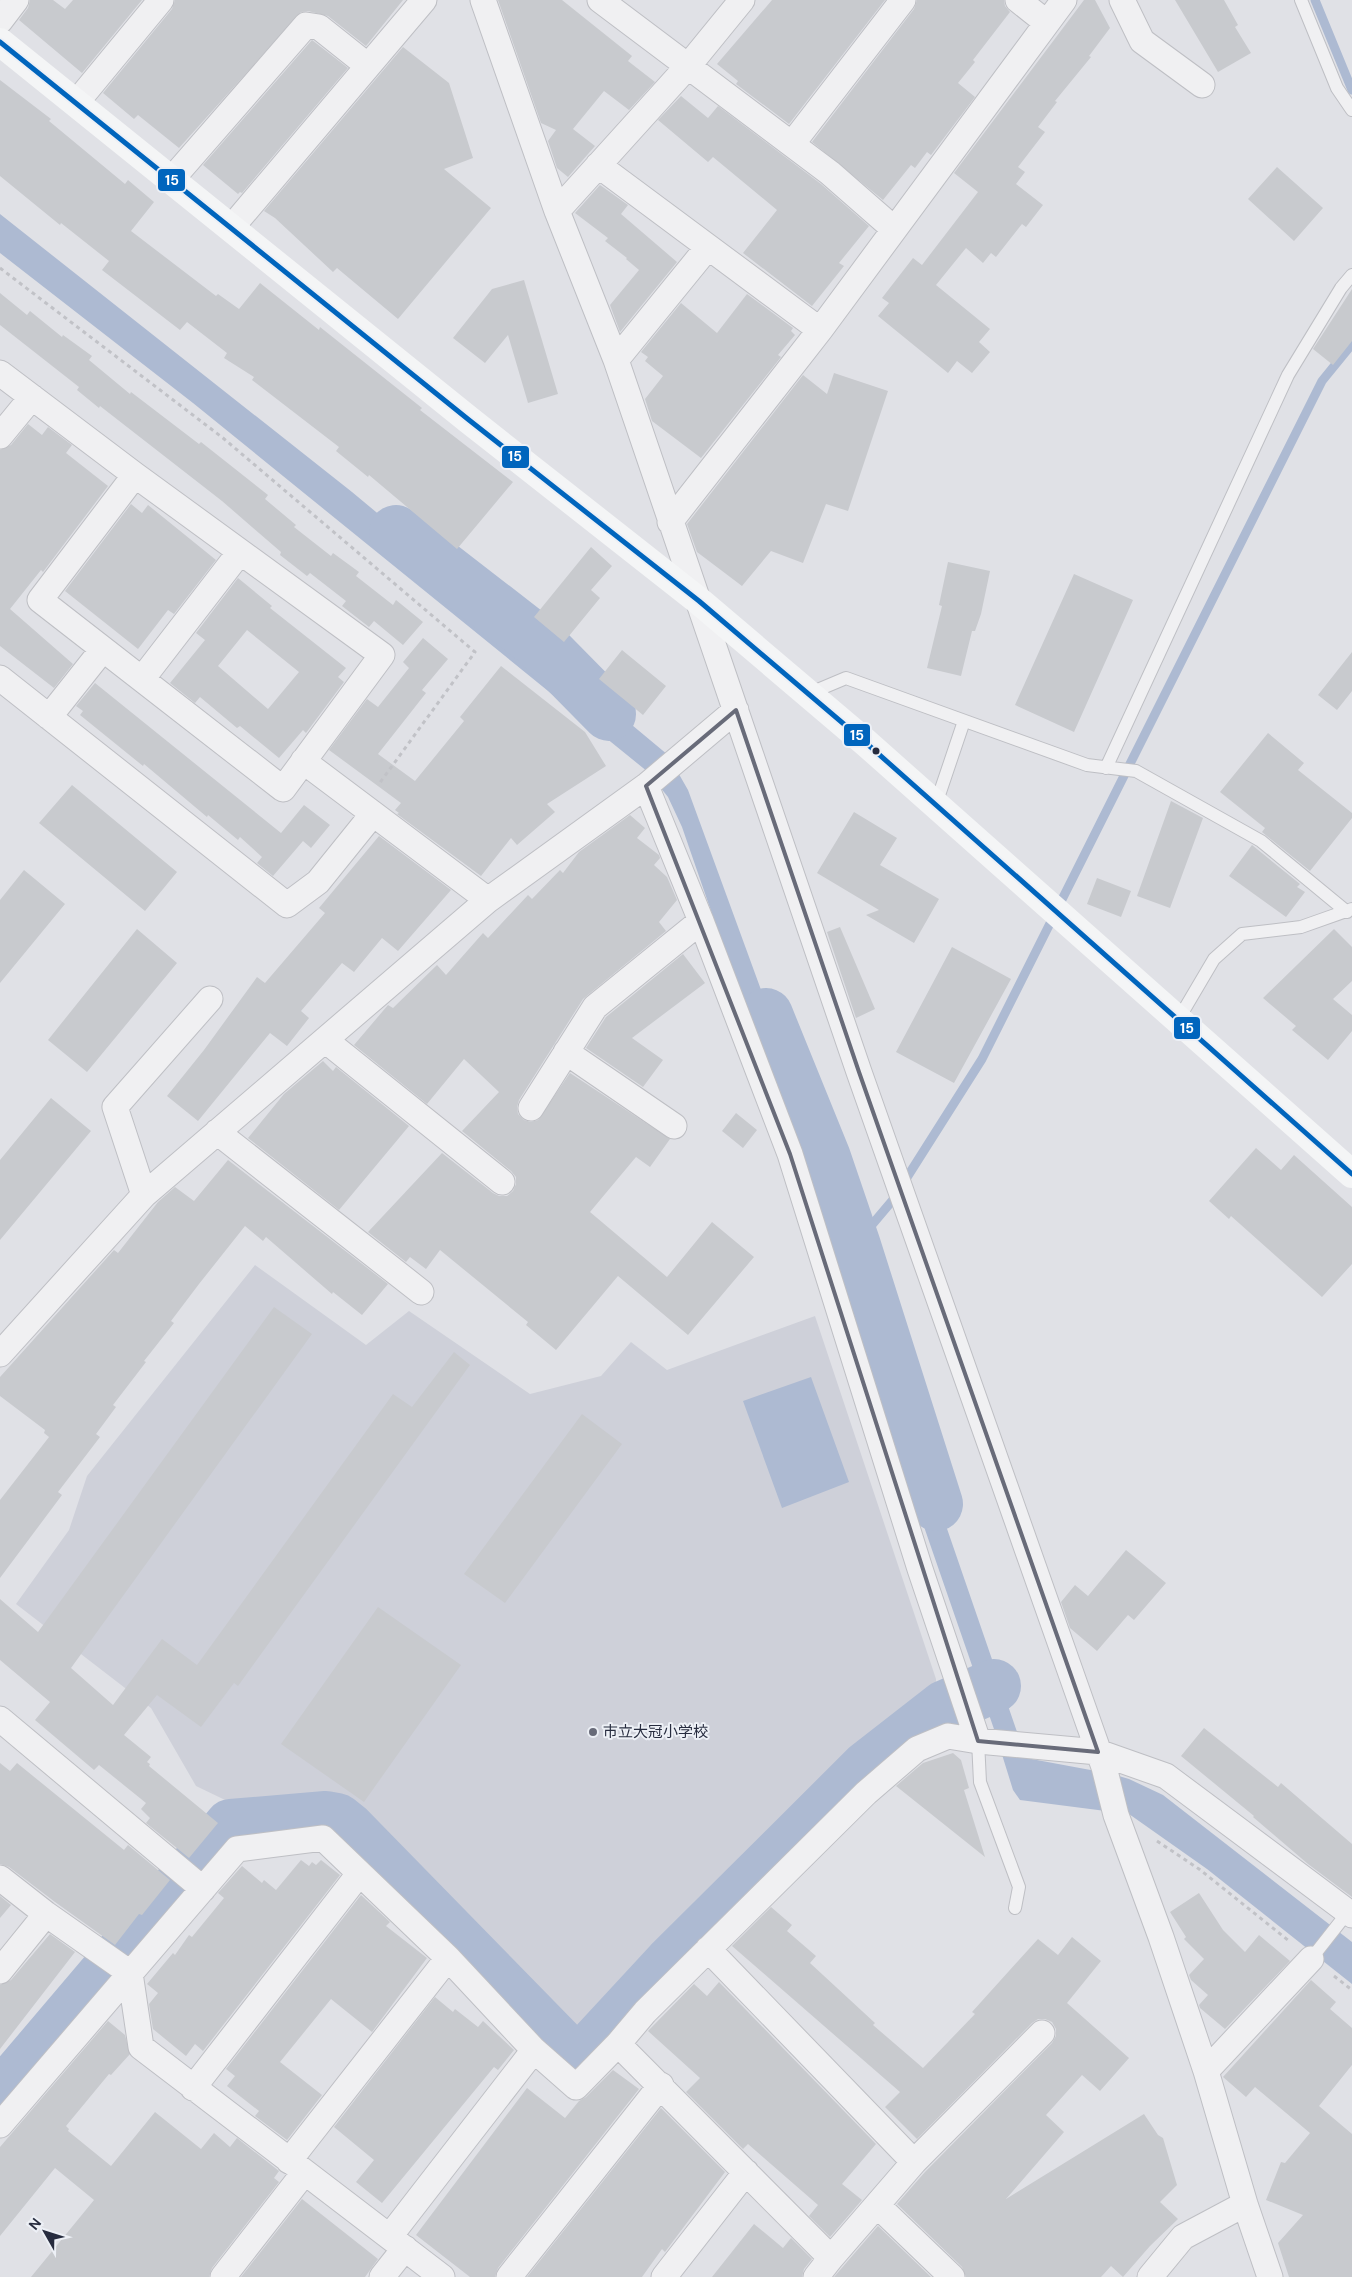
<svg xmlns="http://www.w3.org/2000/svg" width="1352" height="2277" font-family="'DM Sans','Noto Sans JP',sans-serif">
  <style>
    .built { fill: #ced0d9 }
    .water { fill: #adbad2 }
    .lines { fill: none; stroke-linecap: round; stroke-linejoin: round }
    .stream { stroke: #adbad2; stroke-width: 9 }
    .river { stroke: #adbad2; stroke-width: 54 }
    .building { fill: #c8cace; fill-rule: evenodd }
    .lane-casing { stroke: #bebfc4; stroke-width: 14 }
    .street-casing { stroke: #bebfc4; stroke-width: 27 }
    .path { stroke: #c1c2c7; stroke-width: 3; stroke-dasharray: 4 4; stroke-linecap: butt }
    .lane { stroke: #f0f0f2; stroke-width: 12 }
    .street { stroke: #f0f0f2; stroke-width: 25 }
    .secondary { stroke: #f4f5f6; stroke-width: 28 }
    .bus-1-casing { stroke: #edf0f6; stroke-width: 9 }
    .bus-1 { stroke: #0065bd; stroke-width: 5 }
    .marked { fill: none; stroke: #686b79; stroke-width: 4; stroke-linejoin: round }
    .bus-dot { fill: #272c3f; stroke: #edf0f6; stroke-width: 2 }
    .poi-dot { fill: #686b79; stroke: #edf0f6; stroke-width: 2 }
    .labels { text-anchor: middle; stroke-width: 4; stroke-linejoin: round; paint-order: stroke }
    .poi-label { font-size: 15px; fill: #272c3f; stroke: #edf0f6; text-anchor: start }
    .line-badge { stroke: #edf0f6; stroke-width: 2 }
    .badge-label { font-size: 14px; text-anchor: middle; font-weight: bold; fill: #fff }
  </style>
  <rect width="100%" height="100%" fill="#e0e1e6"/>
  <!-- built -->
  <path class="built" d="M255,1265L366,1345L409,1311L530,1394L601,1376L631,1342L667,1370L815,1316L936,1679V1694L588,2032L569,2036L449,1916L343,1806L248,1811L196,1786L151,1708L16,1604L69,1530L87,1476Z"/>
  <!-- water -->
  <path class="water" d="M0,214L352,492L668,755L688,790L768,1009L1026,1758L1112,1774L1129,1779L1163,1795L1352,1942V1984L1207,1869L1129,1814L1020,1800L1013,1790L995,1732L682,827L668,797L648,772L193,403L0,253Z
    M811,1377L849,1482L782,1508L743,1401Z"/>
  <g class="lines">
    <!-- stream -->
    <path class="stream" d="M1315,0L1352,90
      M854,1246L892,1201L982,1059L1322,381L1352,344"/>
    <!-- river -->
    <path class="river" d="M396,532L538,642L609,714
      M766,1015L824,1158L854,1246L936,1504
      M0,2098L231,1826L326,1818L337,1820L347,1828L570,2056L577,2058L584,2057L670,1964L868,1767L945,1707L994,1686"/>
  </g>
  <!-- building -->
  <path class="building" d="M30,0H53L65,9L73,0H142L82,73L19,20L28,8Z
    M175,0H403L366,46L328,16L308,11L301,12L179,148L138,115L134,119L103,93L172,9Z
    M498,0H562L632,56L628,61L655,82L629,110L604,91L573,129L595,146L568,177L557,168L548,141L556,130L541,123Z
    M772,0H885L789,124L736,84L738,81L717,64Z
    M917,0H1004L1005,6L1010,12L973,60L975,62L958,83L975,97L931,155L927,152L915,168L911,165L883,200L812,142L914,9Z
    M1084,0H1095L1110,28L1089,56L1091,57L1055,101L1057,102L1038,127L1045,132L1018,167L1025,172L1016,184L1043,205L1026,227L1022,224L996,257L991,253L983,263L966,248L936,285L990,329L979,342L990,352L972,373L957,361L948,373L878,316L889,303L882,298L913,258L922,265L978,192L954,173Z
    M1175,0H1224L1238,25L1235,27L1251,53L1218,72Z
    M312,40L348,68L242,193L240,192L238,194L203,165Z
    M403,47L449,83L473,158L444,169L491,208L398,319L337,268L333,272L275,218L264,211Z
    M0,80L51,119L49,121L125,184L128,180L154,202L131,231L216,296L218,294L239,309L260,283L319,330L320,327L422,408L420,410L513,482L457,549L369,475L368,477L336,451L339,447L252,380L254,377L224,358L227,353L187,322L180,330L102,270L109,261L61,223L60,225L0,176Z
    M681,96L708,118L718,106L821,184L869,226L839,263L844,266L812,306L743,253L777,210L713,157L708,162L658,120Z
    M1277,167L1323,208L1294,241L1248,199Z
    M600,185L628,205L621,214L677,262L620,332L610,305L639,270L626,259L627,258L605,241L608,238L575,213Z
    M524,280L558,394L528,403L508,335L485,363L453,338L492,289Z
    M1352,289V341L1333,365L1313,349Z
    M0,293L27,315L30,311L62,337L63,335L92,356L89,360L130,394L131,392L199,444L201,442L268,495L265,499L296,525L294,527L331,556L333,553L359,572L356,576L393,605L396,600L423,622L403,645L374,621L369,627L342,606L346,601L310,573L307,576L280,555L281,552L222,501L100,406L99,408L77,390L79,387L0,325Z
    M747,294L793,328L791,331L795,335L778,355L781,357L701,458L652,421L645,399L663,376L645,361L648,357L641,352L681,303L717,333Z
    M834,373L888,391L848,511L826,504L803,563L771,551L742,586L697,552L687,524L803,375L827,394Z
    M28,424L42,435L48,427L72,445L66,453L108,486L43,572L41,570L10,609L73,664L54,688L0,646V450L11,445Z
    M131,504L142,513L148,505L216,560L174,614L168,610L138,649L65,591Z
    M591,547L612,566L591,590L600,598L564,642L534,617Z
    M948,562L990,571L981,614L975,631H972L961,676L927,668L942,606L939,605Z
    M1074,574L1133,600L1074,732L1015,705Z
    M238,578L272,606L270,608L346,668L338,677L344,682L306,733L303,730L279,758L240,726L237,728L200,697L195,703L170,683L205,640L196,633ZM247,630L299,672L268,709L218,666Z
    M423,638L448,659L422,690L426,693L378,754L415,781L464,721L460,717L501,666L585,732L606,766L547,804L555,812L517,845L511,838L481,876L397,814L399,813L395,810L401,803L329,750L367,699L378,707L409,668L403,662Z
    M622,650L666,686L643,715L599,679Z
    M1352,652V691L1337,710L1318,695Z
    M95,683L281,833L304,805L330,825L311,848L303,841L273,876L257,863L262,857L240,837L238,840L208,815L207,817L144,764L143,766L80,715L83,711L76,706Z
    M1268,733L1304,763L1298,770L1352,813V818L1310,871L1262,832L1265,828L1220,792Z
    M72,785L177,872L145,911L39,823Z
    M1171,801L1203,818L1170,908L1137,896Z
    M854,812L897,838L880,865L939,899L914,943L866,915L879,910L817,873Z
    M630,815L645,828L637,838L659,855L660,858L654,865L667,877L677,900L659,922L666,931L583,999L519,1100L517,1107L518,1114L524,1120L531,1122L538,1120L570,1073L670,1139L650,1167L636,1157L590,1212L667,1277L712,1222L754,1257L688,1335L618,1276L556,1350L526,1325L528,1322L440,1250L426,1269L410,1257L406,1262L368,1232L442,1153L493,1193L499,1196H507L513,1191L516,1184V1177L511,1171L462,1131L499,1092L464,1059L427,1104L354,1045L388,1005L393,1008L437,965L446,975L483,933L488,938L528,895L532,899L560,870L563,873L579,852Z
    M379,836L451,890L398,951L382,938L354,972L342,963L301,1011L309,1018L287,1046L270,1033L198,1121L167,1096L204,1050L257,977L265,983L325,913L319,908Z
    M1252,845L1300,884L1297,887L1305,892L1286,917L1229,876Z
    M24,870L65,904L0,983V900Z
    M1097,878L1131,891L1121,917L1087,904Z
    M840,927L875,1009L856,1018L827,932Z
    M137,929L177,963L87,1072L48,1040Z
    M1334,929L1352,947V981L1333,999L1352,1015V1031L1328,1060L1292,1030L1296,1026L1263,998Z
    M952,947L1011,979L954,1083L896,1052Z
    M683,954L705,983L632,1038L663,1060L643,1087L586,1048L606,1017Z
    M323,1061L333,1071L336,1067L409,1126L339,1210L248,1138L284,1094Z
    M51,1098L91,1131L0,1240V1160Z
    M736,1113L757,1130L743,1148L722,1131Z
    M1256,1148L1281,1170L1294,1155L1352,1207V1264L1322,1297L1231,1216L1229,1219L1209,1201Z
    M228,1160L388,1284L362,1315L333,1292L332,1294L266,1237L263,1241L245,1226L199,1284L171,1321L174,1323L144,1361L146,1362L113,1405L116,1407L96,1434L100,1437L58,1492L62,1495L0,1578V1500L49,1437L44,1433L45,1430L0,1396V1377L114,1250L118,1253L158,1202L175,1187L194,1201Z
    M274,1307L312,1334L71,1668L113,1705L162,1639L197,1665L393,1394L412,1407L454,1352L470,1365L238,1686L234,1683L201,1727L157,1695L124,1735L151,1757L147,1762L150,1764L149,1766L218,1823L189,1858L146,1823L150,1818L141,1809L146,1803L99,1765L94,1770L35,1720L50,1702L0,1660V1599L38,1632Z
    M582,1414L622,1444L505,1603L464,1574Z
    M1126,1550L1166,1583L1134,1620L1128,1615L1097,1651L1070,1628L1061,1602L1075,1585L1088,1596Z
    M378,1607L461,1665L364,1802L281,1744Z
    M1204,1728L1278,1787L1281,1783L1352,1844V1897L1308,1864L1253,1817L1254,1816L1181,1756Z
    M953,1753L961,1760L969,1788L964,1790L985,1857L896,1786L923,1763Z
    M0,1763L10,1771L17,1763L124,1850L128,1845L170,1880L142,1915L139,1914L115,1945L55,1902L9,1867L0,1864Z
    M301,1860L309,1866L312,1862L316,1865L321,1860L340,1875L203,2051L195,2044L186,2056L153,2029L149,2004L158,1993L147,1984L173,1953L175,1955L189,1935L192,1937L224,1898L218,1893L242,1866L262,1883L264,1880L276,1890Z
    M1199,1893L1223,1930L1245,1952L1259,1935L1290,1961L1225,2029L1200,2008L1199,2005L1208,1995L1191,1980L1189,1975L1204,1959L1184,1939L1186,1937L1170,1912Z
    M361,1895L390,1922L386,1926L427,1958L372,2032L331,1999L280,2062L322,2095L287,2140L255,2116L259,2111L227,2086L235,2076L226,2069Z
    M0,1896L11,1905L0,1918Z
    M771,1907L792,1925L787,1931L816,1956L810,1963L875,2023L873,2025L923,2068L975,2014L972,2012L1038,1939L1058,1955L1072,1937L1101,1961L1067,2003L1129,2058L1100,2091L1082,2075L1046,2115L1064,2132L1006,2199L1144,2114L1158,2135L1163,2138L1177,2185L1160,2202L1178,2219L1150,2246L1123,2277L1111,2266L1101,2277H966L962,2267L897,2204L925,2172L1052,2043L1056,2036V2029L1052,2022L1045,2019H1038L1032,2023L917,2139L885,2107L900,2092L732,1946Z
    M50,1934L75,1952L0,2049V1985L11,1980Z
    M1311,1980L1336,2002L1330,2009L1352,2028V2065L1319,2106L1352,2134V2277H1289L1278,2243L1303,2215L1266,2200L1281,2162L1285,2163L1310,2133L1255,2087L1246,2097L1223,2077Z
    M719,1982L876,2144L842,2184L862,2200L830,2237L809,2216L818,2205L748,2144L743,2149L686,2092L700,2078L648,2031L694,1984L707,1996Z
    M435,1997L453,2012L455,2009L478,2027L483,2021L514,2050L498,2070L494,2067L382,2203L356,2182L374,2160L334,2127Z
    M108,2021L125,2035L130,2054L111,2075L109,2074L66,2126L69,2129L68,2131L111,2166L155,2112L201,2149L214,2133L230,2147L237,2138L279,2171L274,2178L279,2182L212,2268L209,2277H31L94,2200L55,2168L0,2236V2147Z
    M613,2070L639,2089L498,2268L495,2277H470L416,2235L527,2088L565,2118L579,2101L586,2097Z
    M661,2108L725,2172L665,2252L662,2249L642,2277H527Z
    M302,2199L378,2259L365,2277H241Z
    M754,2224L783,2248L791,2238L812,2259L804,2269L802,2277H712Z
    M878,2226L931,2277H834Z"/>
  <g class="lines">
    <!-- lane casing -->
    <g class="lane-casing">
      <path id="lane" d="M1301,0L1337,88L1352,110
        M808,694L846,678L1087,765L1136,771L1261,841L1347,912
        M1106,768L1288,375L1341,288L1352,275
        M936,804L964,721
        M1178,1020L1214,959L1242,934L1301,927L1352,909
        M978,1741L980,1782L1019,1887L1015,1908
        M1311,1959L1348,1912"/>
    </g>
    <!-- street casing -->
    <g class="street-casing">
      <path id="street" d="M483,0L557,211L616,360L859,1072L1104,1767L1116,1815L1161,1937L1206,2071L1245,2204L1270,2277
        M600,0L830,173L894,229
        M1122,0L1142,41L1202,85
        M0,21L16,0
        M1047,23L1064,0
        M76,103L161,0
        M792,144L903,0
        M598,165L820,330
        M171,180L306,25L319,27L368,66
        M557,211L689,65L742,0
        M231,228L424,0
        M616,360L708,247
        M0,373L135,475L382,655L283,789L40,600L135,475
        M0,436L32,397
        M670,522L820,330L1047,23L1018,0
        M0,678L287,905L318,882L372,815
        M142,679L240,552
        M49,717L103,649
        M303,761L488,900
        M646,786L701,921L790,1154L920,1569L978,1741
        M325,1040L502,1182
        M566,1052L674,1126
        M531,1108L595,1007L701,921
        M217,1132L421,1292
        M144,1195L115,1107L210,999
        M0,1354L144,1195L488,900L646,786L736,710
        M0,1719L203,1889
        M0,1878L46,1914L130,1973L141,2047L442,2277
        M708,1949L914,2162L831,2258
        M0,1971L46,1914
        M618,2044L831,2258L816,2277
        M1206,2071L1311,1959
        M193,2088L359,1874
        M0,2125L237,1849L323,1838L448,1958L534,2050L576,2087L618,2044L645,2012L866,1793L917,1749L948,1736L978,1741L1098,1752L1166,1776L1352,1915
        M289,2161L448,1958
        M914,2162L1042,2033
        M877,2205L952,2277
        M390,2236L534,2050
        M223,2277L304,2173
        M382,2277L405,2248
        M509,2277L661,2085
        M664,2277L746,2172
        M1150,2277L1183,2237L1245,2204"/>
    </g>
    <!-- path -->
    <path class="path" d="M0,268L223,438L475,652L379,784
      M1157,1841L1199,1869L1289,1941
      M1334,1976L1352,1990"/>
    <!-- lane -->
    <use href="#lane" class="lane"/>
    <!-- street -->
    <use href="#street" class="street"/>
    <!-- secondary -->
    <path class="secondary" d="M0,42L469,420L699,601L865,742L1352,1174"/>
    <!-- bus-1 casing -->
    <g class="bus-1-casing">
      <path id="bus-1" d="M0,42L469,420L699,601L865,742L1352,1174"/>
    </g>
    <!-- bus-1 -->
    <use href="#bus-1" class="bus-1"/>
  </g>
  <!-- marked area -->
  <path class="marked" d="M736,710L859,1072L1098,1752L978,1741L790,1154L646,786Z"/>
  <!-- markers -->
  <circle class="bus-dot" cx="876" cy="751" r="4.5"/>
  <circle class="poi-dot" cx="593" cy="1732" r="5"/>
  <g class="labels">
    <!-- poi labels -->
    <g class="poi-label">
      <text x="603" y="1737">市立大冠小学校</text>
    </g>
  </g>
  <g class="line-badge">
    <rect x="157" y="168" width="29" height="24" rx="5" fill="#0065bd"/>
    <rect x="501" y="445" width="29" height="24" rx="5" fill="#0065bd"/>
    <rect x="843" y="723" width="28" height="24" rx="5" fill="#0065bd"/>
    <rect x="1173" y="1016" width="28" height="24" rx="5" fill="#0065bd"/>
  </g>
  <g class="badge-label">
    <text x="172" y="185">15</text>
    <text x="515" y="461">15</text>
    <text x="857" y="740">15</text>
    <text x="1187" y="1033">15</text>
  </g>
  <!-- north arrow -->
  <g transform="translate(45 2232) rotate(309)" stroke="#edf0f6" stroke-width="4" paint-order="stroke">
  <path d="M0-4L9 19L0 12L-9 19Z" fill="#272c3f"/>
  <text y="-8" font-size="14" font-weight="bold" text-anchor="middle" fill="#272c3f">N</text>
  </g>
</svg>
